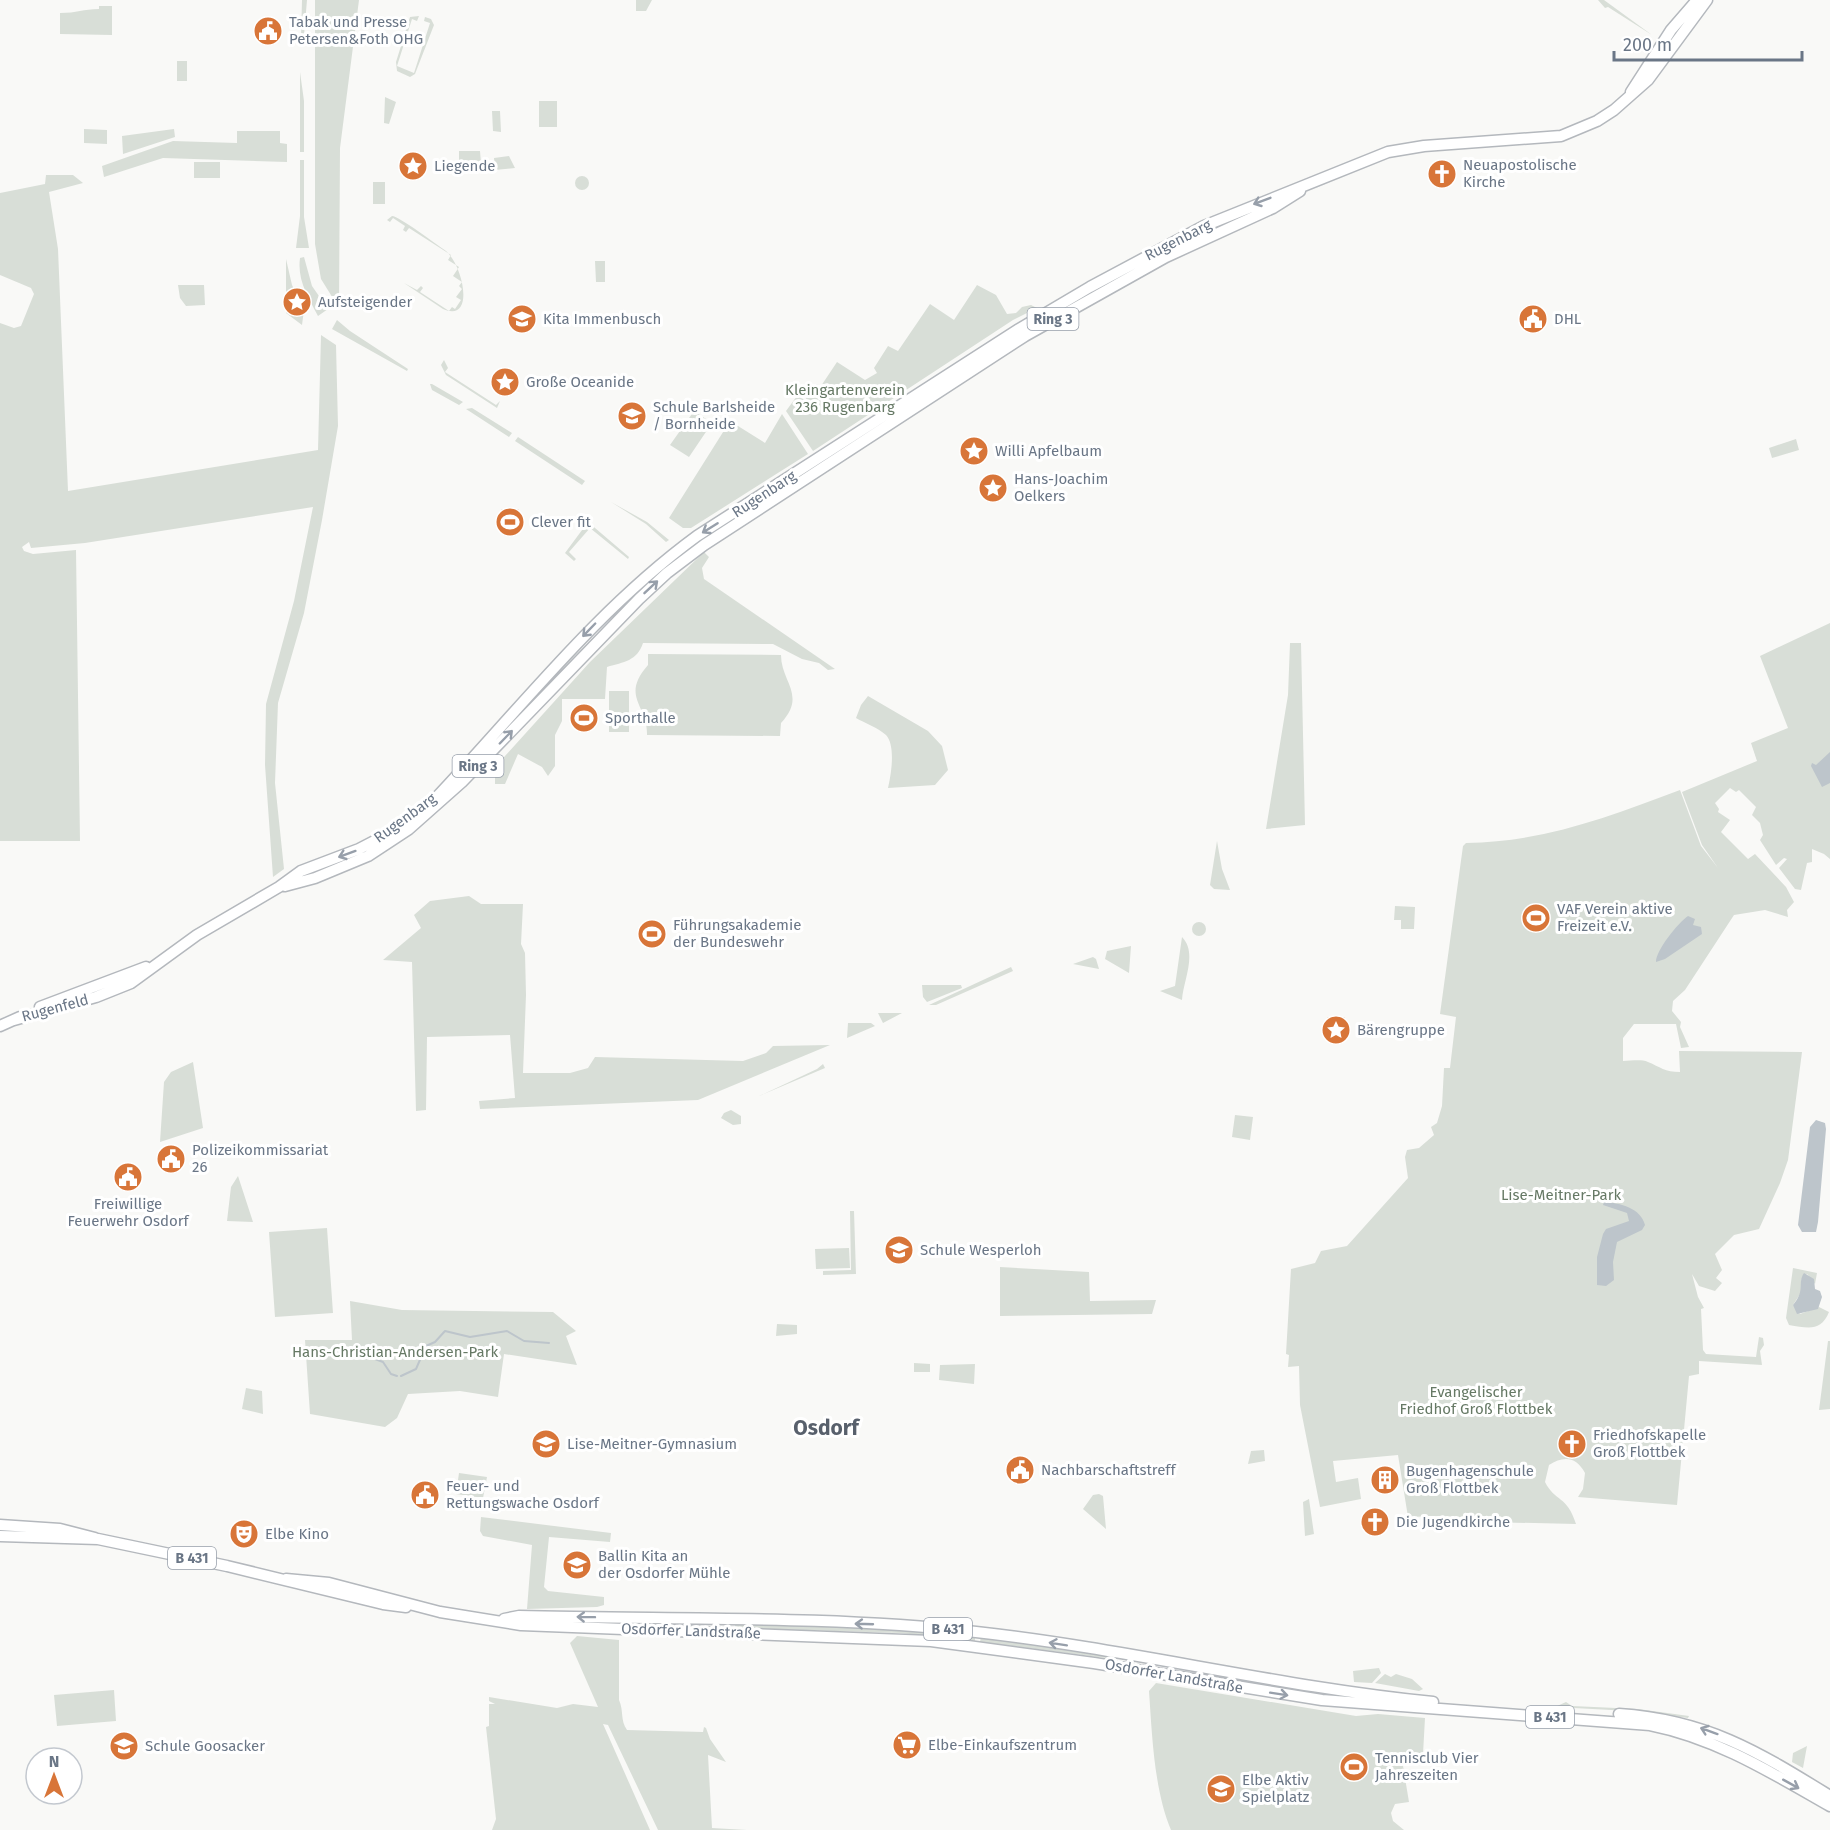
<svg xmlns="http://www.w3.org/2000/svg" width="1830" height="1830" font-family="'Fira Sans',sans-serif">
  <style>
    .green { fill: #d8ded7 }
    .water { fill: #bdc5cb }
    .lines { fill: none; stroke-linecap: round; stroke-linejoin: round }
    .stream { stroke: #bdc5cb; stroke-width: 2 }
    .major-casing { stroke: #b4b8bd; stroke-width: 13 }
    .major { stroke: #fff; stroke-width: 10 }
    .oneway { stroke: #979faa }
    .labels { text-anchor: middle; stroke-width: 6; stroke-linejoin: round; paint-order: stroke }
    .shield { fill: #fff; stroke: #979faa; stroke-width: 1.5 }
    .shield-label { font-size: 14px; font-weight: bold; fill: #6a7686 }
    .poi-label { font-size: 15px; fill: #6a7686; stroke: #fff; text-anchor: start }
    .street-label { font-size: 15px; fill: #6a7686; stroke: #fff }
    .park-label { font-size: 15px; fill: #667965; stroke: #fff }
    .district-label { font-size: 21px; font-weight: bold; fill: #58606c; stroke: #fff }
  </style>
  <rect width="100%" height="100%" fill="#f9f9f7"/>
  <!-- green -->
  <path class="green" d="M302,0H307L304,35L301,37Z
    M315,0H359L340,148L339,308L321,279L315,244Z
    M636,0H652L646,11H636Z
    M1598,0H1604L1652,35L1608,7L1605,8Z
    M99,6H112V35L60,34V13C77,13 83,9 99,9Z
    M419,16L417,21L412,19L397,66L414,73L430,23L424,21L425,17L431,19L434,25L415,74L410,77L397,71L396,62L410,17Z
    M177,61H187V81H177Z
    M300,72L304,101V152H300Z
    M385,97L396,102L389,124L384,123Z
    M539,101H557V127H539Z
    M492,111H500L501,132L493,131Z
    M84,129L107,130V144L84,143Z
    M174,129L175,137L123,154L122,136Z
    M237,131H280V143L287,144V162L163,158L104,177L102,166L173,141L237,143Z
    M459,151H480L481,163H459Z
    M509,156L515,168L495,170L494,158Z
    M300,160H304V217L309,248H296L300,216Z
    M194,162H220V178H194Z
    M46,175H73L83,183L49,192L58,249L68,491L318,450L321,335L336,345L338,426L322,520L304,613L278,703L275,783L284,869L273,877L265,765L266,704L294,601L313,507L85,543L31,548L29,542L22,547L24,551L33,554L76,550L80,841H0V323L14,328L21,326L34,294L31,288L0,275V193L45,184Z
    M575 183a7 7 0 1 1 14 0a7 7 0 1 1-14 0Z
    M373,182H385V204H373Z
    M392,216C399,216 437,245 446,251C464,267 475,323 443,309L404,283L417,290L421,286L423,288L420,292L449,311L452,307L455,309L461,300L456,297L462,289L459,286L462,282L453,276L459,267L448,260L451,255L409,228L406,232L403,230L405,226L393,218L390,222L387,220Z
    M304,257L312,286L328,309L318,316C308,297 297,280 300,258Z
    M286,259L292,285L304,310L302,325L286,313Z
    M595,261H605V282H596Z
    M178,285H204L205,305L186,306L180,298Z
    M977,285L996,295L1007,314L1016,313L1022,307L1031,305L1037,308L1013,320L813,451L786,411L797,396L805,400L816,384L821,386L837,362L865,380L877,373L874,368L888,346L898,351L930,304L954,320Z
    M337,320L350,331L408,369L407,371L332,329Z
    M444,360L448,368L445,372L496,405L500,401L497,408L446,375L441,365Z
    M430,384H432L463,402L459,405L432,390Z
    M472,408L512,433L509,437L466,409Z
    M694,411L712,423L689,457L670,445Z
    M782,414L808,454L691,528H683L669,518L730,421L765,443Z
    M518,437L585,481L582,485L515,441Z
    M1796,439L1799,450L1772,458L1769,448Z
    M611,502L647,522L669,540L666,542L646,524Z
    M588,522L629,557L628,559L590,528L569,552L576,559L574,561L565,553Z
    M704,552L709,557L702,568L704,579L835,669L828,670L819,663L802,659L773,644L643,643C637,661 624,662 607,667L605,699H562V721L555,735V766L548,776L542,767L518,754L505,784H495V767L590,662Z
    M617,609L501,737L485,752L552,673Z
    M1830,623V859L1824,854L1812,849V862L1807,863L1801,890L1795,889L1779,868L1787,859L1784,858L1776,865L1760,840L1763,835L1760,823L1752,815L1756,807L1739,790L1736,792L1730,788L1715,803L1719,809L1718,812L1730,820L1721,832L1748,859L1755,854L1786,887L1794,902L1787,910L1788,917L1765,910L1734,915L1685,990L1673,1001L1672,1011L1681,1022L1680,1027L1689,1047L1681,1048L1676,1024H1634L1623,1038V1061C1631,1061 1641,1059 1648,1062C1660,1067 1665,1072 1680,1072L1679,1051L1802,1052L1788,1160L1780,1183L1759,1229L1734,1235L1715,1254L1722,1270L1716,1278L1722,1283L1715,1291L1699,1286L1692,1274L1698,1297L1704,1308L1701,1309L1703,1350L1706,1354L1756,1357L1759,1337L1763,1338L1764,1345L1760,1351L1762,1365L1699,1361V1374L1689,1376L1677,1505L1578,1497L1583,1489L1585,1473C1576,1456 1563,1456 1549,1465L1545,1482C1555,1502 1567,1495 1576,1524L1442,1521L1440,1516L1408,1517L1398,1455L1333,1461L1336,1482L1358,1478L1361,1499L1320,1507L1300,1405L1299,1366L1288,1367L1289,1355L1286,1354L1291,1269L1315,1263L1321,1251L1347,1246L1408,1178L1405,1157L1407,1150L1419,1148L1434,1135L1431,1127L1437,1123L1442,1106L1444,1068H1450L1456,1017L1440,1014L1463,846L1466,843C1545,842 1607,817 1680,790L1701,846L1718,868L1702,845L1682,792L1757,761L1751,743L1788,728L1760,656Z
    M1290,643H1301L1305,825L1266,829L1288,695Z
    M648,654L781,655C781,682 807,695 781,723L780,736L647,735C648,705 620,697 648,665Z
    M609,691H629V732H609Z
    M868,696L928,731L942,746L948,770L935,785L888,788C891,775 896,746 886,735C878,728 865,723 856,718L861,705Z
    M1217,841L1222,869L1230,890L1214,889L1210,885Z
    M469,896L481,904H523L521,944L525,953L526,995L523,1073H570L588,1068L595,1057L743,1061L766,1053L773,1046L830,1045L698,1100L480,1109L479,1101L515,1098L510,1035L427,1037L426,1110L416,1111L412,962L383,960L421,928L414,915L430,901Z
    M1395,906L1415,907L1414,929H1401V920H1394Z
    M1192 929a7 7 0 1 1 14 0a7 7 0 1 1-14 0Z
    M1182,937C1198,953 1183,981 1182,1000L1160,991L1175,986Z
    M1131,946L1129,973L1105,959L1107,951Z
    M1093,957L1096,959L1099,969L1073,964Z
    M1011,967L1013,971L936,1005H929Z
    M922,985H961L962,988L927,1002L923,997Z
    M878,1013H902L883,1023Z
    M848,1023H871L875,1026L847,1038Z
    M193,1062L203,1128L160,1142L164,1082L171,1072Z
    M823,1064L825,1068L757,1097L817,1069Z
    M731,1110L741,1116V1124L733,1125L721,1118L724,1113Z
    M1235,1115L1253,1117L1250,1140L1232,1137Z
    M238,1176L253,1222L227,1221L231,1187Z
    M850,1211H854L856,1274L823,1275V1271L851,1270Z
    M327,1228L333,1313L275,1317L269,1232Z
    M849,1248L850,1268L816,1269L815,1249Z
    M1000,1267L1089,1272L1090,1301L1156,1300L1152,1314L1000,1316Z
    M1793,1268L1817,1273L1815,1284L1807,1274L1801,1280L1802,1291L1793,1305L1800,1314L1819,1307L1829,1312C1821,1332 1808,1328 1789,1325L1786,1318Z
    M350,1301L402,1310L553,1312L576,1331L566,1336L577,1365L504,1354L498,1397L460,1391L408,1394L397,1418L385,1427L310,1414L305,1340H352Z
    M777,1324L797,1325V1334L776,1336Z
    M1828,1341H1830V1409L1819,1410Z
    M914,1363L930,1364V1372H914Z
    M975,1364L974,1384L939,1380L940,1365Z
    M246,1388L262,1391L263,1414L242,1409Z
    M1264,1450L1265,1461L1248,1464L1251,1451Z
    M459,1473L487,1477L483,1498L456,1494Z
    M1099,1494L1103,1496L1106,1529L1083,1509L1093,1495Z
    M1309,1499L1314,1534L1305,1536L1303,1502Z
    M481,1517L611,1533L610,1542L549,1537L544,1587L548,1591L604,1597V1605L597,1607L527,1609L532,1545L483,1536L480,1531Z
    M735,1624L900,1629L975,1635V1641L900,1633L735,1628Z
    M577,1636L619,1640V1700C624,1711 620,1720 627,1730L703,1732L704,1727L706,1728L710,1739L726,1762L708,1755L712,1828L747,1830H658L608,1725L603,1724L650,1830H492L496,1819L486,1727L489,1726V1704H495L489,1701V1697L557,1708L573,1704L598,1707L570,1643Z
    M981,1636L1114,1657V1659L980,1642Z
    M1379,1668L1381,1673L1372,1683L1354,1682L1353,1671Z
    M1385,1674L1391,1677L1396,1674L1412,1679L1423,1689L1419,1691L1375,1683Z
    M1156,1683L1356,1716L1378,1714L1425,1718L1423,1754H1401L1409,1802L1395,1804L1391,1813L1393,1821L1404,1830H1171C1154,1790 1152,1734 1149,1691Z
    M114,1690L116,1721L57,1726L54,1695Z
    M1566,1702L1572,1706L1638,1709L1689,1716L1688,1718L1630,1711L1555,1707Z
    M1807,1746L1803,1768L1792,1762L1793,1753Z"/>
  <!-- water -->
  <path class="water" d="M1830,752V783L1822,787L1811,766L1812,763L1816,765Z
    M1688,916L1695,919L1693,925L1701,927L1702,934L1665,959L1656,962C1656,950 1678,923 1688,916Z
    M1816,1120L1825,1123L1826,1129L1818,1222L1816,1232H1802L1798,1225L1810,1127Z
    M1604,1202C1620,1203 1641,1208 1645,1225L1642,1230L1617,1242L1613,1262L1614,1280L1606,1286L1597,1285V1257L1603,1234L1606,1229L1629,1221L1627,1213L1603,1205Z
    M1804,1273L1814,1279L1815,1289L1820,1291L1822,1297L1818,1309L1797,1314L1793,1305C1806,1290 1797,1283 1804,1273Z"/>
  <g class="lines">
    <!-- stream -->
    <path class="stream" d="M367,1356L383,1362L391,1374L397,1376
      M401,1376L416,1369L426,1346L435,1342L445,1331L470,1337L507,1331L524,1341L549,1343"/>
    <!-- major casing -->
    <g class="major-casing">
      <path id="major" d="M1631,92L1671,30L1697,0
        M285,886L315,878L368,856L409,829L462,782L639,599L667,573L704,545L1025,336L1166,257L1273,208L1300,191
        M40,1007L146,967
        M14,1020L96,997L131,983L197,935L279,887L301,871L359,849L386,835L434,800C520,709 596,610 697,536L1019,329L1090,287L1204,226L1388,152L1424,146L1561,136L1597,121L1614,110L1648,80L1707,0
        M0,1026L20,1017
        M0,1525L60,1529L95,1538
        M0,1536L98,1539L227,1566L383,1604L406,1607
        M286,1579L329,1583L440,1612L521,1625L931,1641L1094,1663L1322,1700L1650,1725C1716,1738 1772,1773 1830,1806
        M504,1619L519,1616C671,1620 825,1615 976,1632C1130,1649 1280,1687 1433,1702
        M1619,1714C1707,1720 1757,1751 1830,1796"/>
    </g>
    <!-- major -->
    <use href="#major" class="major"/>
  </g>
  <!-- one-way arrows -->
  <defs><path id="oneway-shaft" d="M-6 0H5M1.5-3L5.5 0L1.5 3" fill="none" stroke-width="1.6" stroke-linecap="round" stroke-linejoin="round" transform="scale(1.5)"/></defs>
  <g class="oneway">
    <use href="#oneway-shaft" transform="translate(1262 201) rotate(159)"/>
    <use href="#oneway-shaft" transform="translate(710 528) rotate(148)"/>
    <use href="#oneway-shaft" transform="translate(651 587) rotate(-43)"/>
    <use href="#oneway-shaft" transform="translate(589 630) rotate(134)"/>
    <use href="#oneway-shaft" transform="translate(506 737) rotate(-46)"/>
    <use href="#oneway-shaft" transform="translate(347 854) rotate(160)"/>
    <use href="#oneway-shaft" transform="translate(586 1617) rotate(-179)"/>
    <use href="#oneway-shaft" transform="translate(864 1624) rotate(-178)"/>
    <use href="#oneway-shaft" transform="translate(1058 1644) rotate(-171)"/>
    <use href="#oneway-shaft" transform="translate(1279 1694) rotate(9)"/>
    <use href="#oneway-shaft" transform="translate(1709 1731) rotate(-160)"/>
    <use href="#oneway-shaft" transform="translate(1791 1784) rotate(29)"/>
  </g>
  <!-- icons -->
  <defs>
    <g id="civic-disc" transform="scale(1.5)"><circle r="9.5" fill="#d87538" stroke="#fff"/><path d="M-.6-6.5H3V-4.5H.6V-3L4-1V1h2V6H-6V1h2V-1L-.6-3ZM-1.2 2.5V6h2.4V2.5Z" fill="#fff"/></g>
    <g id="sight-disc" transform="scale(1.5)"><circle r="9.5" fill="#d87538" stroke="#fff"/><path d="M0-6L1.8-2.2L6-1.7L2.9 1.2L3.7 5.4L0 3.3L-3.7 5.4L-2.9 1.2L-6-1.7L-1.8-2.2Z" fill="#fff"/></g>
    <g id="church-disc" transform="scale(1.5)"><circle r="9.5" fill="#d87538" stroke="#fff"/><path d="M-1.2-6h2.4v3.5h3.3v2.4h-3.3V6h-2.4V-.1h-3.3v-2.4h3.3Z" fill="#fff"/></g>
    <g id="school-disc" transform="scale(1.5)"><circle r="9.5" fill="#d87538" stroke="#fff"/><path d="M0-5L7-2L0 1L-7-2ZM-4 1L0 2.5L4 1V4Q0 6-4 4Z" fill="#fff"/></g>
    <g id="stadium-disc" transform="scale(1.5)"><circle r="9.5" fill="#d87538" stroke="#fff"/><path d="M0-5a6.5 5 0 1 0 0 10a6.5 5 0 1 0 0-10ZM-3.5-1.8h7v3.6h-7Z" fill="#fff"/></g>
    <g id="building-disc" transform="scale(1.5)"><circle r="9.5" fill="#d87538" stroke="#fff"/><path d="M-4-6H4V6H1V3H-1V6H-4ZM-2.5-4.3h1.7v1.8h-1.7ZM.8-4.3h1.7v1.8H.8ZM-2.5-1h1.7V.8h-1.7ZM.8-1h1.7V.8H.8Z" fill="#fff"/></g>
    <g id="theatre-disc" transform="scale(1.5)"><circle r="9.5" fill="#d87538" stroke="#fff"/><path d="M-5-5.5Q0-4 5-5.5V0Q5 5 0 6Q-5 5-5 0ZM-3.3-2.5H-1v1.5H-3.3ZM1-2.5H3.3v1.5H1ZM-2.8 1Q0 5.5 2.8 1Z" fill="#fff"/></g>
    <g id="supermarket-disc" transform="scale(1.5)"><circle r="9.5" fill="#d87538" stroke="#fff"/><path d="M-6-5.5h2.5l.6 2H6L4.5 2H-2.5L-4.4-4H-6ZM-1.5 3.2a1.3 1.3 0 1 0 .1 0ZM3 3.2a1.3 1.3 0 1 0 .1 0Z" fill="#fff"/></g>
  </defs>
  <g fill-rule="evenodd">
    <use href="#civic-disc" x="268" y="31"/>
    <use href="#sight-disc" x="413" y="166"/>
    <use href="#church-disc" x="1442" y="174"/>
    <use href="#sight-disc" x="297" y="302"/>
    <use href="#school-disc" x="522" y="319"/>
    <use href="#civic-disc" x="1533" y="319"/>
    <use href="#sight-disc" x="505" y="382"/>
    <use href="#school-disc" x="632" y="416"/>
    <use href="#sight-disc" x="974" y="451"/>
    <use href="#sight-disc" x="993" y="488"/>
    <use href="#stadium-disc" x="510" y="522"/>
    <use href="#stadium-disc" x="584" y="718"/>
    <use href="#stadium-disc" x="1536" y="918"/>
    <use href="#stadium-disc" x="652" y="934"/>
    <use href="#sight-disc" x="1336" y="1030"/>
    <use href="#civic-disc" x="171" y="1159"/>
    <use href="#civic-disc" x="128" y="1177"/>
    <use href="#school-disc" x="899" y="1250"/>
    <use href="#school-disc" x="546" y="1444"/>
    <use href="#church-disc" x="1572" y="1444"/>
    <use href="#civic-disc" x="1020" y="1470"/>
    <use href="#building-disc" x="1385" y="1480"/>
    <use href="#civic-disc" x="425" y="1495"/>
    <use href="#church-disc" x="1375" y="1522"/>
    <use href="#theatre-disc" x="244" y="1534"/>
    <use href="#school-disc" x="577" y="1565"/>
    <use href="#supermarket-disc" x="907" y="1745"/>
    <use href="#school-disc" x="124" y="1746"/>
    <use href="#stadium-disc" x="1354" y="1767"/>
    <use href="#school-disc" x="1221" y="1789"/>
  </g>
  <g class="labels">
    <!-- shield labels -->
    <g class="shield">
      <rect x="1027.5" y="308" width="51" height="22" rx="4.5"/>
      <rect x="452.5" y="755" width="51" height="22" rx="4.5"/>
      <rect x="168" y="1547" width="48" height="22" rx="4.5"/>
      <rect x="924" y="1618" width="48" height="22" rx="4.5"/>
      <rect x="1526" y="1706" width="48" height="22" rx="4.5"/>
    </g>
    <g class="shield-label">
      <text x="1053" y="324">Ring 3</text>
      <text x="478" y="771">Ring 3</text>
      <text x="192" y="1563">B 431</text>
      <text x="948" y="1634">B 431</text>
      <text x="1550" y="1722">B 431</text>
    </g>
    <!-- poi labels -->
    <g class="poi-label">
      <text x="289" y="27">Tabak und Presse<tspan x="289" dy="17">Petersen&amp;Foth OHG</tspan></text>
      <text x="1463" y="170">Neuapostolische<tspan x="1463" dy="17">Kirche</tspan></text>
      <text x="434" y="171">Liegende</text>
      <text x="318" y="307">Aufsteigender</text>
      <text x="543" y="324">Kita Immenbusch</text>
      <text x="1554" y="324">DHL</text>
      <text x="526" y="387">Große Oceanide</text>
      <text x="653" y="412">Schule Barlsheide<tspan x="653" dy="17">/ Bornheide</tspan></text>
      <text x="995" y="456">Willi Apfelbaum</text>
      <text x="1014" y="484">Hans-Joachim<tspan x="1014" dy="17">Oelkers</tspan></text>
      <text x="531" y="527">Clever fit</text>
      <text x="605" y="723">Sporthalle</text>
      <text x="1557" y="914">VAF Verein aktive<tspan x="1557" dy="17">Freizeit e.V.</tspan></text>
      <text x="673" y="930">Führungsakademie<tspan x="673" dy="17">der Bundeswehr</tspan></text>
      <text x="1357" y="1035">Bärengruppe</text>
      <text x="192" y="1155">Polizeikommissariat<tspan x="192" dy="17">26</tspan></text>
      <text x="128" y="1209" text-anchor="middle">Freiwillige<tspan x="128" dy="17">Feuerwehr Osdorf</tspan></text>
      <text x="920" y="1255">Schule Wesperloh</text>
      <text x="1593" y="1440">Friedhofskapelle<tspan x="1593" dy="17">Groß Flottbek</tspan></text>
      <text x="567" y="1449">Lise-Meitner-Gymnasium</text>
      <text x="1041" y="1475">Nachbarschaftstreff</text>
      <text x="1406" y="1476">Bugenhagenschule<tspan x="1406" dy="17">Groß Flottbek</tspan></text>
      <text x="446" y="1491">Feuer- und<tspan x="446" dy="17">Rettungswache Osdorf</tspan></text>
      <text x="1396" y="1527">Die Jugendkirche</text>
      <text x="265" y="1539">Elbe Kino</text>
      <text x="598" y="1561">Ballin Kita an<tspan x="598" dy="17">der Osdorfer Mühle</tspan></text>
      <text x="928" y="1750">Elbe-Einkaufszentrum</text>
      <text x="145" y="1751">Schule Goosacker</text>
      <text x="1375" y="1763">Tennisclub Vier<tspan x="1375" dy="17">Jahreszeiten</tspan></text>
      <text x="1242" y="1785">Elbe Aktiv<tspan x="1242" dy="17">Spielplatz</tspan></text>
    </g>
    <!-- street labels -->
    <g class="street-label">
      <text transform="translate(1178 240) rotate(-27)" y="5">Rugenbarg</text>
      <text transform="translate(764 494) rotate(-33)" y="5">Rugenbarg</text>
      <text transform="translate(405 818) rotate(-36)" y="5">Rugenbarg</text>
      <text transform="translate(55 1008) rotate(-15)" y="5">Rugenfeld</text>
      <text transform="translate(691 1631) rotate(2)" y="5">Osdorfer Landstraße</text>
      <text transform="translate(1174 1676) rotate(10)" y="5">Osdorfer Landstraße</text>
    </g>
    <!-- park labels -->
    <g class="park-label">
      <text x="845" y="395">Kleingartenverein<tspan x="845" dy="17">236 Rugenbarg</tspan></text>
      <text x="1561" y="1200">Lise-Meitner-Park</text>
      <text x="395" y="1357">Hans-Christian-Andersen-Park</text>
      <text x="1476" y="1397">Evangelischer<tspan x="1476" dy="17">Friedhof Groß Flottbek</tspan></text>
    </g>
    <!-- district labels -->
    <g class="district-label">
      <text x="826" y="1435">Osdorf</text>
    </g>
  </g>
  <!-- north arrow -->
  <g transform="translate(54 1776)"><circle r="28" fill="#ffffff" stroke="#c3c8cf" stroke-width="1.5"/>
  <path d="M0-4.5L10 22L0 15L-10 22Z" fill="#d87538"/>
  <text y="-9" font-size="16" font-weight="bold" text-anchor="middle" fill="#6a7686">N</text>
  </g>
  <!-- scale -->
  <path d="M1614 51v9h188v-9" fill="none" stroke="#6a7686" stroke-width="3"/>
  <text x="1623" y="51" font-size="18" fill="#6a7686" stroke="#ffffff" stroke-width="4.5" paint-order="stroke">200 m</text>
</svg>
